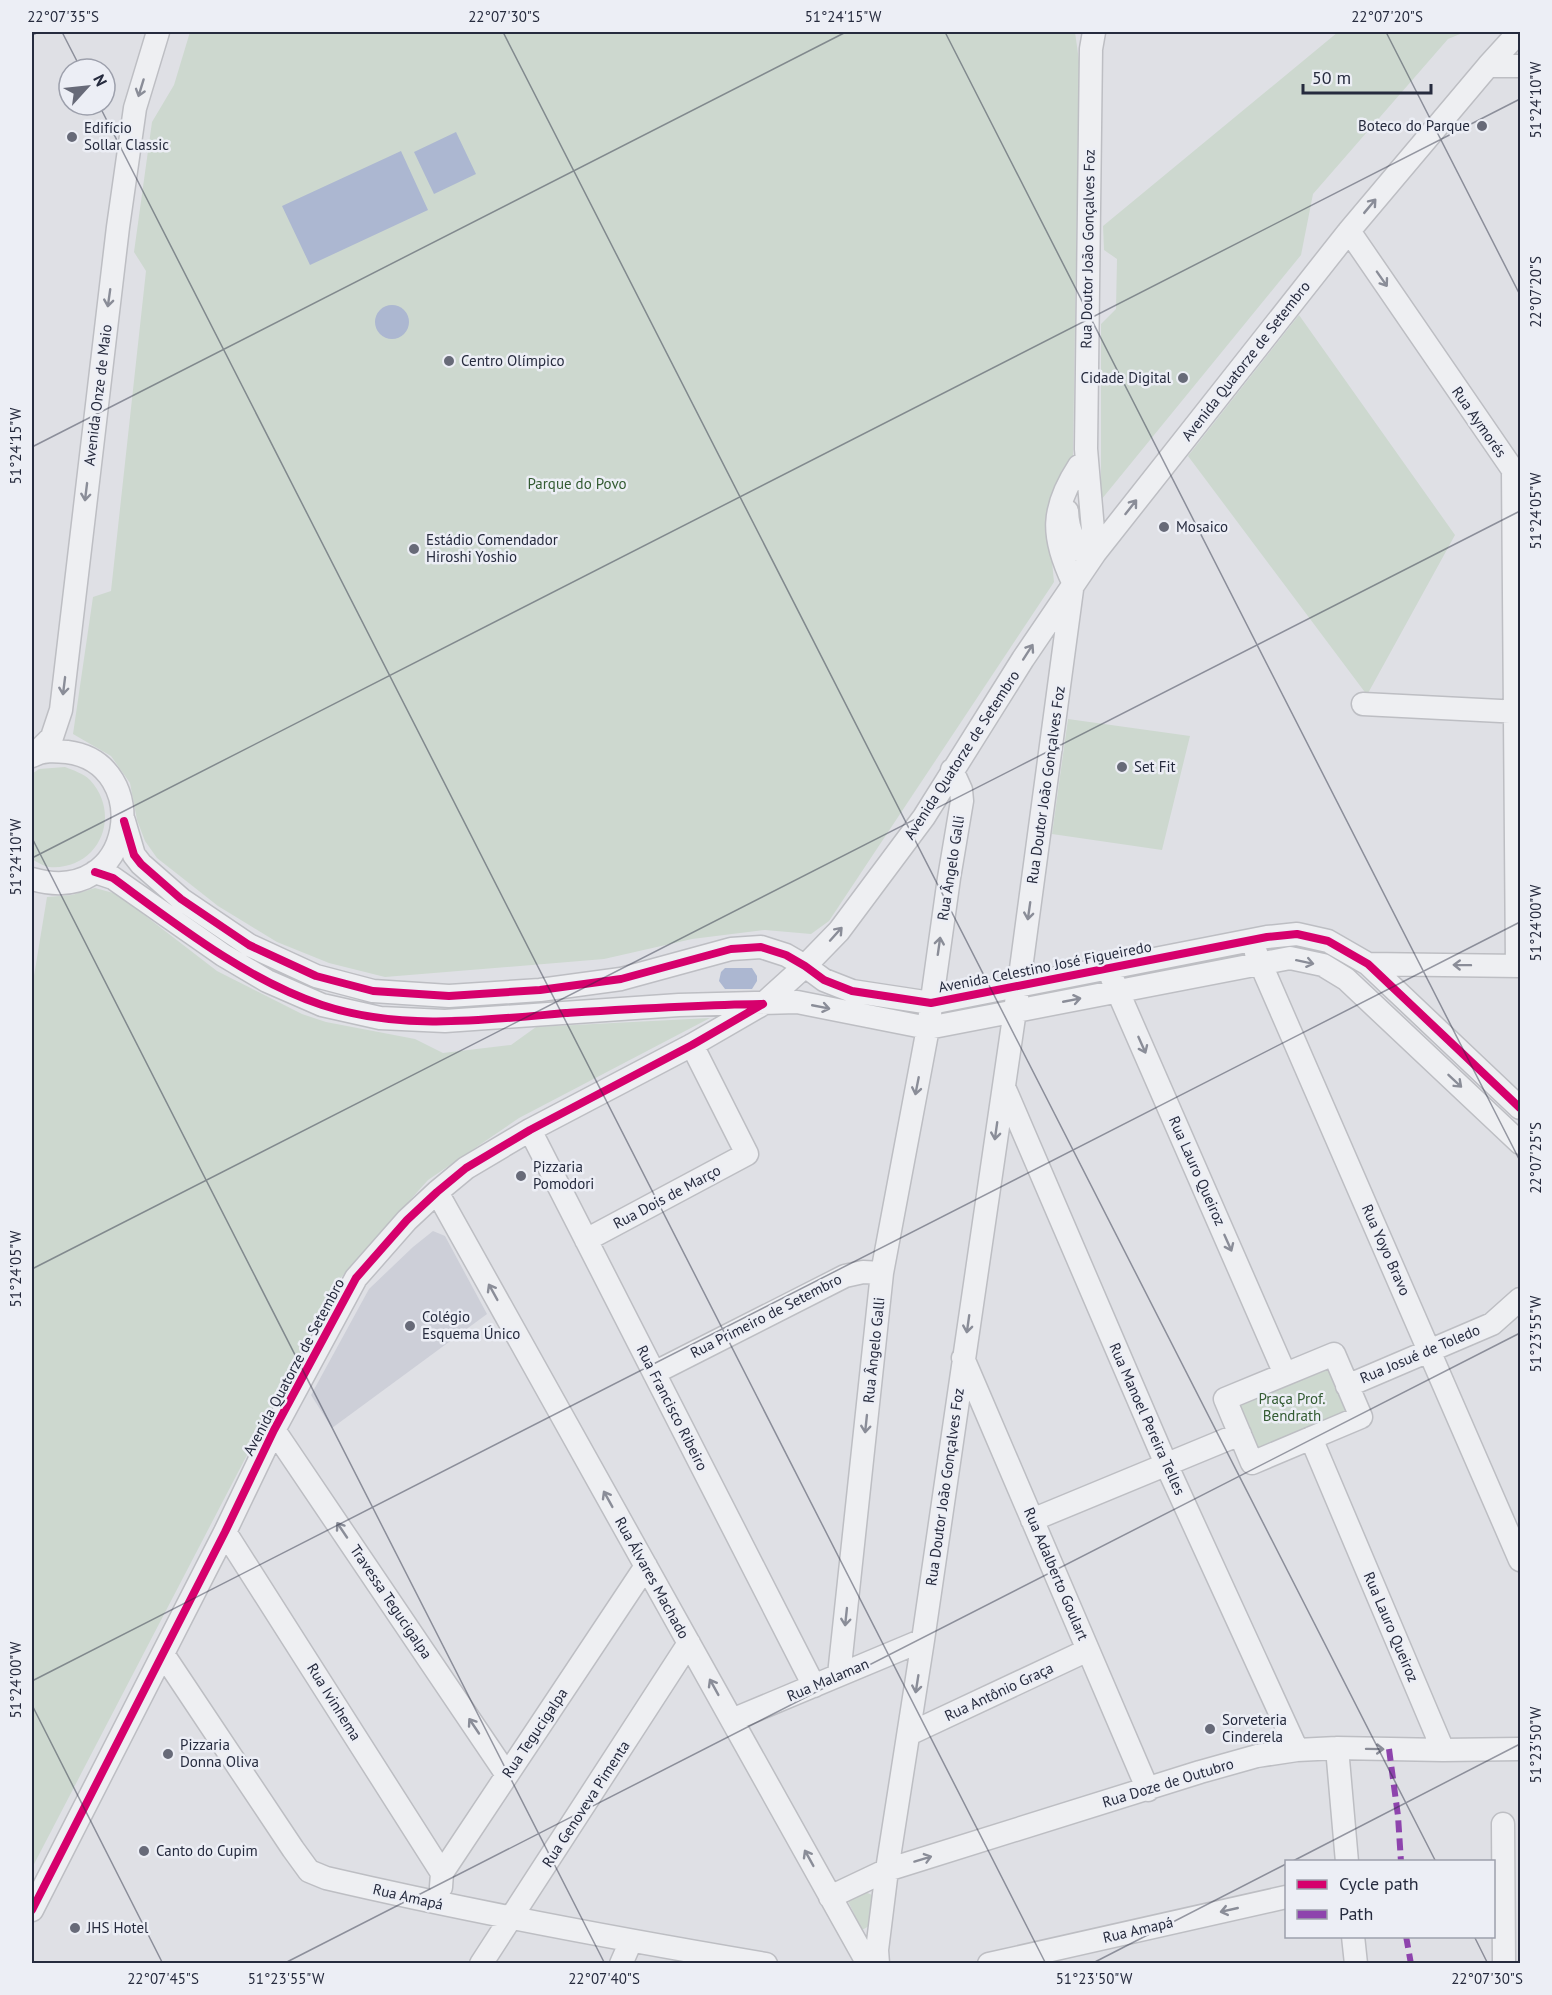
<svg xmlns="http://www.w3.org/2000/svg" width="1552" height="1995" font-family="'PT Sans',sans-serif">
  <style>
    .built { fill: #cdcfd8 }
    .green { fill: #cdd8cf }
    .water { fill: #acb7d1 }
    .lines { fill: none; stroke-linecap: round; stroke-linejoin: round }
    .minor-casing { stroke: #bdbec3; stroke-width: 25 }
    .minor { stroke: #eeeff2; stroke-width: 22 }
    .quiet { stroke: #8e44ad; stroke-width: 6; stroke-dasharray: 12 6; stroke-linecap: butt }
    .cycleway-casing { stroke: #eceef5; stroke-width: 11 }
    .cycleway { stroke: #d6006c; stroke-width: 8 }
    .oneway { stroke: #8a8d98 }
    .ticks { fill: none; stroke: #262b3e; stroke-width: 1.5; stroke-opacity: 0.45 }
    .poi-dot { fill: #676a78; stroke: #eceef5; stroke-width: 2 }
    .labels { text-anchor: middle; stroke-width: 5; stroke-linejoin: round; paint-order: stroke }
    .poi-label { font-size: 15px; fill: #262b3e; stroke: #eceef5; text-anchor: start }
    .street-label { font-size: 15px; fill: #262b3e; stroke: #eceef5 }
    .park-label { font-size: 15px; fill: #335b32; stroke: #eceef5 }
    .neatline { fill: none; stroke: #262b3e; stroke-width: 2 }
    .ticks-label { font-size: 15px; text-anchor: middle; fill: #262b3e }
  </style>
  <rect width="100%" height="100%" fill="#dfe0e5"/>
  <!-- built -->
  <path class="built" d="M433,1231L445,1236L487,1314L332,1428L311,1395L369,1289L413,1247Z"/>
  <!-- green -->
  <path class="green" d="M190,32H1075L1079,61L1073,456L1056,487L1048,520L1054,582L829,921L811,934L765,930L692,939L604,959L385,977L329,963L277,942L218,906L157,858L145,841L137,820L130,783L111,756L73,734L93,597L111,591L146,271L134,252L152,122L174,85Z
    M1338,32H1465L1448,39L1313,194L1301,255L1101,500V324L1116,309L1117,259L1104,250L1103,226Z
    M1299,315L1455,535L1367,695L1188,456Z
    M1068,719L1190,736L1162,850L1052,834Z
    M65,767C73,770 84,774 90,780C123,816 98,871 49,867C43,866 37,862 32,859V774L39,769Z
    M95,888L117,894L217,971L302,1014L326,1022L415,1039L443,1053L511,1045L536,1027L710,1018L519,1118L428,1180L337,1282L32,1868V988L47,897L72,895Z
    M1328,1363L1349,1412L1255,1452L1234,1403Z
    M863,1891L872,1895L869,1926L862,1930L846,1897Z"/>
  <!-- water -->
  <path class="water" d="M456,132L476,174L434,194L414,152Z
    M401,151L428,210L310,265L282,206Z
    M375 322a17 17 0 1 1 34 0a17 17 0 1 1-34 0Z
    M725,968H752L757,976V981L752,989H725L719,981L721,972Z"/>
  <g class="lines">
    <!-- minor casing -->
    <g class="minor-casing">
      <path id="minor" d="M1094,32L1091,49L1086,449L1095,553
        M1488,66H1520
        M1349,231L1513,470L1517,966
        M1067,511C1068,534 1075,543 1090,560
        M1363,704L1520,712
        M35,754L52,737L61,710L118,227L135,108L158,32
        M32,756C43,750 55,751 67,752C154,763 136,909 32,879
        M124,821L134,855L141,864L181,899L249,945L316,976L373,991L449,996L540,990L621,979L731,949L761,947L786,955L805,966L824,980L852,991L931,1003L1267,937L1297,934L1328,941L1368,964L1520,1108
        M95,872L113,878L223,955L267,981L322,1005L380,1018L445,1021L679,1005L797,1002L928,1028L1290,958L1323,965L1346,979L1520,1143
        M1256,953L1520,1560
        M1368,964L1520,966
        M1112,978L1285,1374
        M1004,1087L1166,1464L1297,1750
        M530,1130L814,1686
        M437,1192L868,1964
        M586,1240L747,1154L692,1045
        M1334,1354L1361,1417L1252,1463L1225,1399Z
        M963,1358L1148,1790
        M654,1373L845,1276L863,1272L882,1273
        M1347,1386L1492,1324L1520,1299
        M274,1430L507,1775
        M1311,1438L1443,1750
        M1032,1520L1240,1434
        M225,1532L442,1873
        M163,1654L293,1849L309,1871L326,1878C472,1912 618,1939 766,1964
        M839,1675L882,1273L928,1028L949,878L962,801L961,790L952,770
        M732,1720L923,1640
        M909,1734L1088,1650
        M1337,1748L1347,1862
        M1503,1824L1504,1964
        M441,1887L442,1873L646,1566
        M830,1897L887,1870L1200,1772L1257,1756L1297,1750L1337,1748L1443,1750L1520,1749
        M32,1910L225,1532L274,1430L356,1278L407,1220L437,1192L466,1168L530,1130L692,1045L763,1004L805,966L839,931L924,817L1023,659L1095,553L1349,231L1488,66L1519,32
        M1353,1936L1356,1964
        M481,1964L689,1643
        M621,1964L631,1941
        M878,1964L877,1950L887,1870L923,1640L1020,976L1073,582C1051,536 1051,509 1079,466
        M989,1964L1286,1897"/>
    </g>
    <!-- minor -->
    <use href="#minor" class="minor"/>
    <!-- quiet -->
    <path class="quiet" d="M1389,1749L1398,1816L1401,1862
      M1406,1936L1411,1964"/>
    <!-- cycleway casing -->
    <g class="cycleway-casing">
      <path id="cycleway" d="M124,821L134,855L141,864L181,899L249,945L316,976L373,991L449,996L540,990L621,979L731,949L761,947L786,955L805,966L824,980L852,991L931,1003L1267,937L1297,934L1328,941L1368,964L1520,1108
        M95,872L113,878C177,925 247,980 322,1005C400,1031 486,1020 566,1013C631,1009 695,1005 761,1004
        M32,1910L225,1532L274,1430L356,1278L407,1220L437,1192L466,1168L530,1130L692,1045L763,1004"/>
    </g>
    <!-- cycleway -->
    <use href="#cycleway" class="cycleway"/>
  </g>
  <!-- one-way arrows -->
  <defs><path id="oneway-shaft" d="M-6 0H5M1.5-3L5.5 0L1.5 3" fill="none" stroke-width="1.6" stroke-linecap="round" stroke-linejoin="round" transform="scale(1.5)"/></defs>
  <g class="oneway">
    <use href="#oneway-shaft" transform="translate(141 88) rotate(107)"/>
    <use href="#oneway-shaft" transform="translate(1370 206) rotate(-50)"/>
    <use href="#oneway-shaft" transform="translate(1382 279) rotate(55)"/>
    <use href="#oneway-shaft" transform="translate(109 298) rotate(98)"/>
    <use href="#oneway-shaft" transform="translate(86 492) rotate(97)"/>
    <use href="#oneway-shaft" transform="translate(1131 507) rotate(-52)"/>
    <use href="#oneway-shaft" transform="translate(1028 652) rotate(-57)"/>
    <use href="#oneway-shaft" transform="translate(64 686) rotate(97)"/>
    <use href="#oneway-shaft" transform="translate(1029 911) rotate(98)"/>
    <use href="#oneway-shaft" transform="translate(836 934) rotate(-48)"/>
    <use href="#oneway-shaft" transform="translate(939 946) rotate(-82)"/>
    <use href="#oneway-shaft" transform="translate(1305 962) rotate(12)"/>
    <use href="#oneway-shaft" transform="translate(1462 965) rotate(-179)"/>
    <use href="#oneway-shaft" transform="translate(1072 1000) rotate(-11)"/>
    <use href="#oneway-shaft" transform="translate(821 1007) rotate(11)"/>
    <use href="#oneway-shaft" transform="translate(1142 1045) rotate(66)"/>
    <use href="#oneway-shaft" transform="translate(1455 1081) rotate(43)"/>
    <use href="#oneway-shaft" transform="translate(917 1086) rotate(101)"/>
    <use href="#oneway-shaft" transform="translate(996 1131) rotate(98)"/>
    <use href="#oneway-shaft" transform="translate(1228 1243) rotate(66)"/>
    <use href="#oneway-shaft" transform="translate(493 1292) rotate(-119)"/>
    <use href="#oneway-shaft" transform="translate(968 1324) rotate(98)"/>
    <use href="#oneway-shaft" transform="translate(866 1424) rotate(96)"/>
    <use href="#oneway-shaft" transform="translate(608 1499) rotate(-119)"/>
    <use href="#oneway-shaft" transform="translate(342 1530) rotate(-124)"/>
    <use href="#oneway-shaft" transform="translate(846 1617) rotate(96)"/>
    <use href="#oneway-shaft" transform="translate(917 1684) rotate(99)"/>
    <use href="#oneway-shaft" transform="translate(714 1687) rotate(-119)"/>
    <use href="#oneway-shaft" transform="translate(474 1726) rotate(-124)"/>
    <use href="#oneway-shaft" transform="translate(1375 1749) rotate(1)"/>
    <use href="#oneway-shaft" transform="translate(809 1858) rotate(-119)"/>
    <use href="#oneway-shaft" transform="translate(923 1859) rotate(-17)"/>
    <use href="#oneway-shaft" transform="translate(1229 1910) rotate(167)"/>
  </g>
  <!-- ticks -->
  <path class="ticks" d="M62,32L81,69M503,32L1436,1862M945,32L1520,1161M1386,32L1520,295M32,35L39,32M99,105L1046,1964M32,447L846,32M32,838L605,1964M32,858L1520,99M32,1269L1520,511M32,1681L1520,922M32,1705L163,1964M1291,1862L1520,1744M1474,1936L1488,1964M283,1964L1520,1333M1091,1964L1286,1864"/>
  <!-- markers -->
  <g class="poi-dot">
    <circle cx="1482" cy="126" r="6"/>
    <circle cx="72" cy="137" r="6"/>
    <circle cx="449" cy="361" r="6"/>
    <circle cx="1183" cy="378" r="6"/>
    <circle cx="1164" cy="527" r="6"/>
    <circle cx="414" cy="549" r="6"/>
    <circle cx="1122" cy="767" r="6"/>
    <circle cx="521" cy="1176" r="6"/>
    <circle cx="410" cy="1326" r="6"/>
    <circle cx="1210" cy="1729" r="6"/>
    <circle cx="168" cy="1754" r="6"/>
    <circle cx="144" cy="1851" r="6"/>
    <circle cx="75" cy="1928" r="6"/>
  </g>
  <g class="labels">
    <!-- poi labels -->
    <g class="poi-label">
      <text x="1470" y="131" text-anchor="end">Boteco do Parque</text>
      <text x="84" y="133">Edifício<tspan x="84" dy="17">Sollar Classic</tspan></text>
      <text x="461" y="366">Centro Olímpico</text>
      <text x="1171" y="383" text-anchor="end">Cidade Digital</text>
      <text x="1176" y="532">Mosaico</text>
      <text x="426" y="545">Estádio Comendador<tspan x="426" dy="17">Hiroshi Yoshio</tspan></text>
      <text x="1134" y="772">Set Fit</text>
      <text x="533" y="1172">Pizzaria<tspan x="533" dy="17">Pomodori</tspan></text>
      <text x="422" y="1322">Colégio<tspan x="422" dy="17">Esquema Único</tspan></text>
      <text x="1222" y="1725">Sorveteria<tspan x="1222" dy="17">Cinderela</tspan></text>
      <text x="180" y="1750">Pizzaria<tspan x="180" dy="17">Donna Oliva</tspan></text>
      <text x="156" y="1856">Canto do Cupim</text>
      <text x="87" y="1933">JHS Hotel</text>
    </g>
    <!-- street labels -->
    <g class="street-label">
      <text transform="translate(1088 249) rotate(-89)" y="5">Rua Doutor João Gonçalves Foz</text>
      <text transform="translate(1246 361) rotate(-52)" y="5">Avenida Quatorze de Setembro</text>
      <text transform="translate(98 395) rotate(-83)" y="5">Avenida Onze de Maio</text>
      <text transform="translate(1479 422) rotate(55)" y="5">Rua Aymorés</text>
      <text transform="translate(962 755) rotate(-57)" y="5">Avenida Quatorze de Setembro</text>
      <text transform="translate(1046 785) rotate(-82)" y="5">Rua Doutor João Gonçalves Foz</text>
      <text transform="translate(951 868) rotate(-81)" y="5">Rua Ângelo Galli</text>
      <text transform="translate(1045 967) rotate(-11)" y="5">Avenida Celestino José Figueiredo</text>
      <text transform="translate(1197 1171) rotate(66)" y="5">Rua Lauro Queiroz</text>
      <text transform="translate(667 1197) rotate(-28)" y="5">Rua Dois de Março</text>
      <text transform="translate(1386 1250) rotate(66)" y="5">Rua Yoyo Bravo</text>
      <text transform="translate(766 1316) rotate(-27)" y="5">Rua Primeiro de Setembro</text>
      <text transform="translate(874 1350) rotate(-84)" y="5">Rua Ângelo Galli</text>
      <text transform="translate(1420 1354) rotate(-23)" y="5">Rua Josué de Toledo</text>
      <text transform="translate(294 1367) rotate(-62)" y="5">Avenida Quatorze de Setembro</text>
      <text transform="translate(672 1408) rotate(63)" y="5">Rua Francisco Ribeiro</text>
      <text transform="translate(1147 1419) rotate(66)" y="5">Rua Manoel Pereira Telles</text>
      <text transform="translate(945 1487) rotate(-82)" y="5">Rua Doutor João Gonçalves Foz</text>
      <text transform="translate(1056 1574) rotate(67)" y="5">Rua Adalberto Goulart</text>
      <text transform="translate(652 1578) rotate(61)" y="5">Rua Álvares Machado</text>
      <text transform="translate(391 1602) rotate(56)" y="5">Travessa Tegucigalpa</text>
      <text transform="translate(1391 1627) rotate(67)" y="5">Rua Lauro Queiroz</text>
      <text transform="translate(828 1680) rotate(-23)" y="5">Rua Malaman</text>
      <text transform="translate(999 1692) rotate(-25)" y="5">Rua Antônio Graça</text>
      <text transform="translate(334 1702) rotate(58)" y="5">Rua Ivinhema</text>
      <text transform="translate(535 1733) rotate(-56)" y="5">Rua Tegucigalpa</text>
      <text transform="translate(1168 1783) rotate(-17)" y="5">Rua Doze de Outubro</text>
      <text transform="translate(586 1804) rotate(-57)" y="5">Rua Genoveva Pimenta</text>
      <text transform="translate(408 1897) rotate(13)" y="5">Rua Amapá</text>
      <text transform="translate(1138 1930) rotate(-13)" y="5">Rua Amapá</text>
    </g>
    <!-- park labels -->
    <g class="park-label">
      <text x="577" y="489">Parque do Povo</text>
      <text x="1292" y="1404">Praça Prof.<tspan x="1292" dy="17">Bendrath</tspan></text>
    </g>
  </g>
  <!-- border -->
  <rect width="1552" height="1995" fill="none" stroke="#eceef5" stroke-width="66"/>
  <!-- legend -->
  <rect x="1285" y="1860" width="210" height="78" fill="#eceef5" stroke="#9da0ac" stroke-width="1.5"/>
  <rect x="1297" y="1880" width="30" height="9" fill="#d6006c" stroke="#9da0ac" stroke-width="1.5"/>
  <text x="1339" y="1890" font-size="18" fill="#262b3e">Cycle path</text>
  <rect x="1297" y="1910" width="30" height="9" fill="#8e44ad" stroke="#9da0ac" stroke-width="1.5"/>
  <text x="1339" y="1920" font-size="18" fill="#262b3e">Path</text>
  <!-- north arrow -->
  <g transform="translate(87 87) rotate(63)"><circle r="28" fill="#eceef5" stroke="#9da0ac" stroke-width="1.5"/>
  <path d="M0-4.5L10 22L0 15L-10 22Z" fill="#676a78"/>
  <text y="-9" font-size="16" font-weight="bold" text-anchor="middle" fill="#262b3e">N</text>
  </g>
  <!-- scale -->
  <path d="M1303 84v9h128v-9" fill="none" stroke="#262b3e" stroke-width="3"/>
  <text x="1312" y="84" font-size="18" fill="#262b3e" stroke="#eceef5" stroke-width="4.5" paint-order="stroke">50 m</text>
  <rect x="33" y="33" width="1486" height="1929" class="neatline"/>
  <g class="ticks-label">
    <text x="63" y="22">22°07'35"S</text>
    <text x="504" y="22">22°07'30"S</text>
    <text x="843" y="22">51°24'15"W</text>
    <text x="1387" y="22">22°07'20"S</text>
    <text transform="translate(1536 100) rotate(-90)" y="5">51°24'10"W</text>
    <text transform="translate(1536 292) rotate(-90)" y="5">22°07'20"S</text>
    <text transform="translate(16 446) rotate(-90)" y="5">51°24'15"W</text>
    <text transform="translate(1536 511) rotate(-90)" y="5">51°24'05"W</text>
    <text transform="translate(16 857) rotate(-90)" y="5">51°24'10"W</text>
    <text transform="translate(1536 923) rotate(-90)" y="5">51°24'00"W</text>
    <text transform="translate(1536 1158) rotate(-90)" y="5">22°07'25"S</text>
    <text transform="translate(16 1269) rotate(-90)" y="5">51°24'05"W</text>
    <text transform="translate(1536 1334) rotate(-90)" y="5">51°23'55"W</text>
    <text transform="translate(16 1680) rotate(-90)" y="5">51°24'00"W</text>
    <text transform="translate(1536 1745) rotate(-90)" y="5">51°23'50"W</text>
    <text x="163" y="1984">22°07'45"S</text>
    <text x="286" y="1984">51°23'55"W</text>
    <text x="604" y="1984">22°07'40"S</text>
    <text x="1094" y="1984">51°23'50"W</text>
    <text x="1487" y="1984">22°07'30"S</text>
  </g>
</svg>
